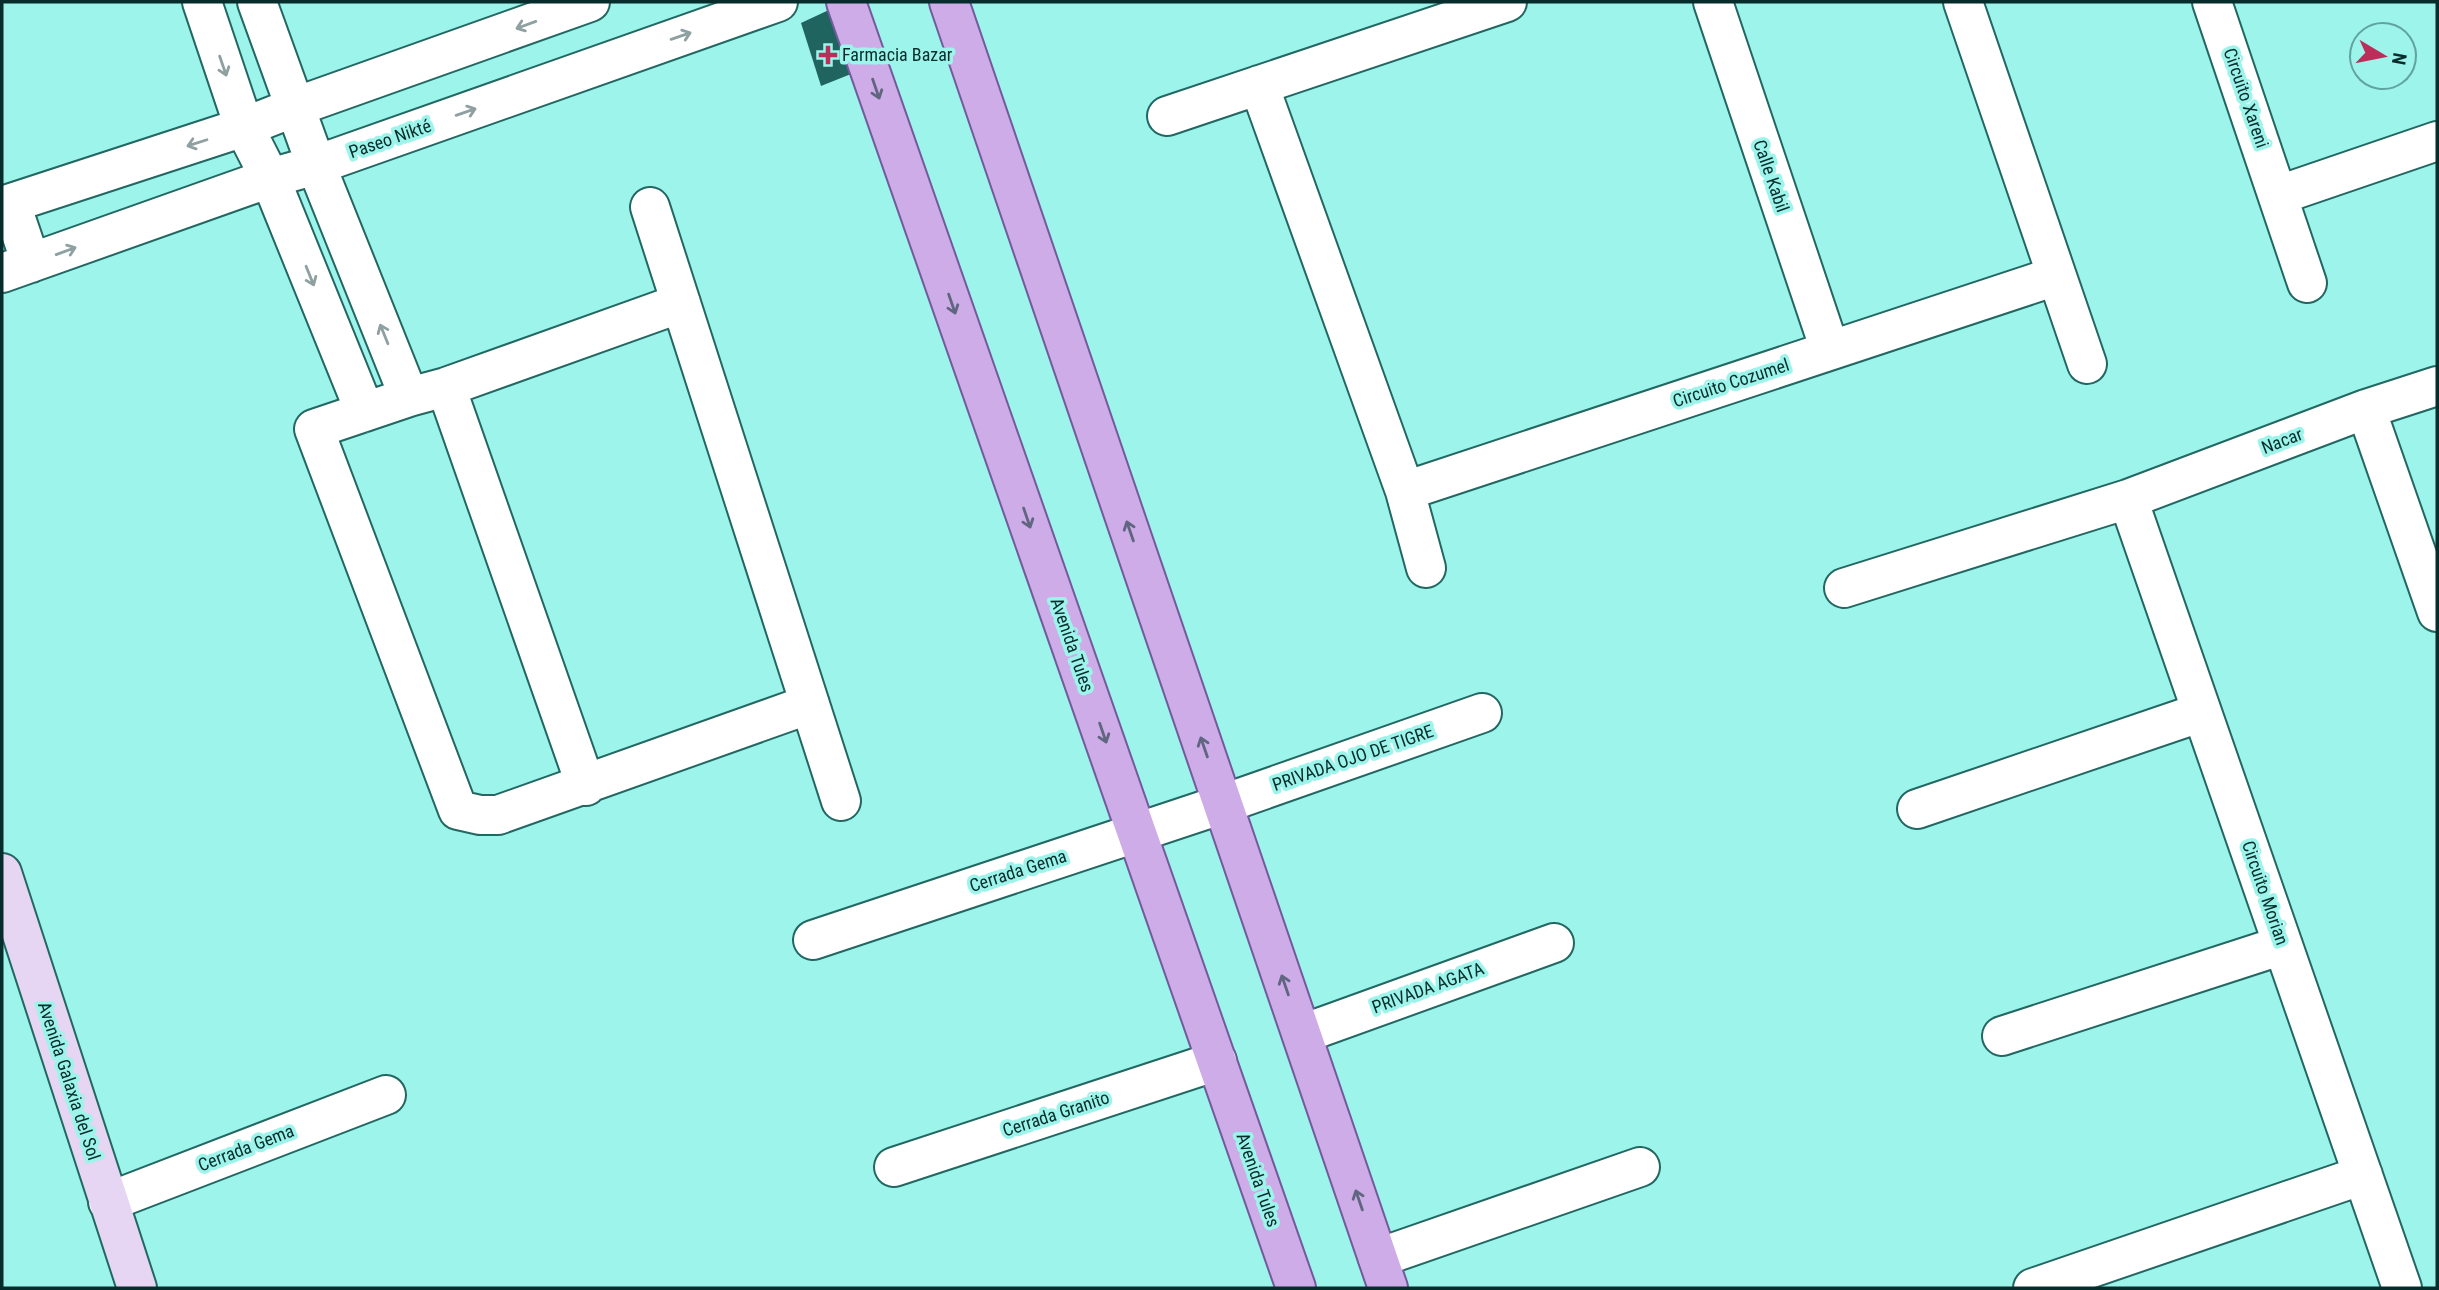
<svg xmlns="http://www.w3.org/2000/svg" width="2439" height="1290" font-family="'Roboto Condensed',sans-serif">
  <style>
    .building { fill: #20645f }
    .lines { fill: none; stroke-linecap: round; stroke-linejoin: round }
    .minor-casing { stroke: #236762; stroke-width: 42 }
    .secondary-casing { stroke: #236762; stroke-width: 42 }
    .primary-casing { stroke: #715b9b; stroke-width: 42 }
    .minor { stroke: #fff; stroke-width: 38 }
    .secondary { stroke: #e6d5f3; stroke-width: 38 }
    .primary { stroke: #cdace8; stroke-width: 38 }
    .oneway { stroke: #8fa0a0 }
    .oneway2 { stroke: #606680 }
    .poi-dot { fill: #bc2d59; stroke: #9df4eb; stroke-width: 2.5 }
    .labels { text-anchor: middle; stroke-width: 7; stroke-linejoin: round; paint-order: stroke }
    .poi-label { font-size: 18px; fill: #062d2b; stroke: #9df4eb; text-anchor: start }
    .street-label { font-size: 18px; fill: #062d2b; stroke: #9df4eb }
  </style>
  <rect width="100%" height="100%" fill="#9df4eb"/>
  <!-- building -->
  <path class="building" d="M831,9L851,74L821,86L801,23Z"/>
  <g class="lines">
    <!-- minor casing -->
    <g class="minor-casing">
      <path id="minor" d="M202,2L244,127L270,178L365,412
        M257,2L316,165L409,397
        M1713,2L1830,350
        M1963,2L2087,364
        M2212,2L2307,283
        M1259,85L1405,491L1426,568
        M1167,116L1507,2
        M2279,195L2437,141
        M11,204L31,263
        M2,206L244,127L295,107L590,2
        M650,207L841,801
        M2,273L270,178L316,165L778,2
        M681,303L446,387L409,397L314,429L458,810L480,815H498L810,704
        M446,387L586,786
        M2366,409L2437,612
        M1405,491L2056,276
        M2128,499L2402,1288
        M1844,588L2128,499L2366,409L2437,386
        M1917,809L2202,712
        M813,940L1223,804L1482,713
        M1302,1034L1554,943
        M2002,1036L2283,945
        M894,1167L1217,1061
        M108,1202L386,1095
        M1378,1258L1640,1167
        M2033,1288L2363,1175"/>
    </g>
    <!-- secondary casing -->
    <g class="secondary-casing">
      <path id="secondary" d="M2,873L137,1288"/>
    </g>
    <!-- primary casing -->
    <g class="primary-casing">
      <path id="primary" d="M846,2L1296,1288
        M949,2L1388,1288"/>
    </g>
    <!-- minor -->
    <use href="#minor" class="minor"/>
    <!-- secondary -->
    <use href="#secondary" class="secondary"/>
    <!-- primary -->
    <use href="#primary" class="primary"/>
  </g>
  <!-- one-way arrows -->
  <defs><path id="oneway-shaft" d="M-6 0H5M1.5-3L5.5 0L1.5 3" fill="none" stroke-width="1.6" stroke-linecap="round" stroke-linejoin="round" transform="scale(1.75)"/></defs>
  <g class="oneway">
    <use href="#oneway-shaft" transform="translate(526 25) rotate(160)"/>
    <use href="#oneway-shaft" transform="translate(681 36) rotate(-19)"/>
    <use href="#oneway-shaft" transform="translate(223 66) rotate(71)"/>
    <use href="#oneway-shaft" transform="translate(466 112) rotate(-19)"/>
    <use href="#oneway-shaft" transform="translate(197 143) rotate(162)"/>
    <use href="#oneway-shaft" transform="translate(66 251) rotate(-20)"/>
    <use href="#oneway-shaft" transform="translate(310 276) rotate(68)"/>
    <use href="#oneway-shaft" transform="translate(384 334) rotate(-112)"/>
  </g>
  <g class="oneway2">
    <use href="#oneway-shaft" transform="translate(876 89) rotate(71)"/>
    <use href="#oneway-shaft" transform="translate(952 304) rotate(71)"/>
    <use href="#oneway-shaft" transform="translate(1027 518) rotate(71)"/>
    <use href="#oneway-shaft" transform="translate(1130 531) rotate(-109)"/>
    <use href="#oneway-shaft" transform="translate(1103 733) rotate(71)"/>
    <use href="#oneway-shaft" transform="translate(1204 747) rotate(-109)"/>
    <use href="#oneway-shaft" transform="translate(1285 985) rotate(-109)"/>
    <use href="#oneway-shaft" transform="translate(1359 1200) rotate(-109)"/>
  </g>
  <!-- markers -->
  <path class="poi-dot" d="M824.5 44.5h7v7h7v7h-7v7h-7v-7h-7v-7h7z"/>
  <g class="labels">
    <!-- poi labels -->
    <g class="poi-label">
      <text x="842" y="61">Farmacia Bazar</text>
    </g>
    <!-- street labels -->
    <g class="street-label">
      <text transform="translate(2246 98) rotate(71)" y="6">Circuito Xareni</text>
      <text transform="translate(390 139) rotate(-19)" y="6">Paseo Nikté</text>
      <text transform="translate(1771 176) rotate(71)" y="6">Calle Kabil</text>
      <text transform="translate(1731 383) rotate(-18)" y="6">Circuito Cozumel</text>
      <text transform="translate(2282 441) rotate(-21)" y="6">Nacar</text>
      <text transform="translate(1072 645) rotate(71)" y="6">Avenida Tules</text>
      <text transform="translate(1353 758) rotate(-19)" y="6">PRIVADA OJO DE TIGRE</text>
      <text transform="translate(1018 871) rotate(-18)" y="6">Cerrada Gema</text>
      <text transform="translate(2265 893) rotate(71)" y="6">Circuito Morian</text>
      <text transform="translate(1428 988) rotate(-20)" y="6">PRIVADA AGATA</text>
      <text transform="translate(69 1081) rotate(72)" y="6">Avenida Galaxia del Sol</text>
      <text transform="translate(1056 1114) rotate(-18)" y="6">Cerrada Granito</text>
      <text transform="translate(246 1148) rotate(-21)" y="6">Cerrada Gema</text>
      <text transform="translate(1258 1180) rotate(71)" y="6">Avenida Tules</text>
    </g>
  </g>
  <!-- border -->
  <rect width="2439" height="1290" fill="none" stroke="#062d2b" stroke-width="7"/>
  <!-- north arrow -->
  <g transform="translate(2383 56) rotate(100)"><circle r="33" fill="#9df4eb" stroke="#61a49e" stroke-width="2"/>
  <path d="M0-5L12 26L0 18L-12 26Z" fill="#bc2d59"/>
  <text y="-10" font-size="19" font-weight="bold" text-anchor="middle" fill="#062d2b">N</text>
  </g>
</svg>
